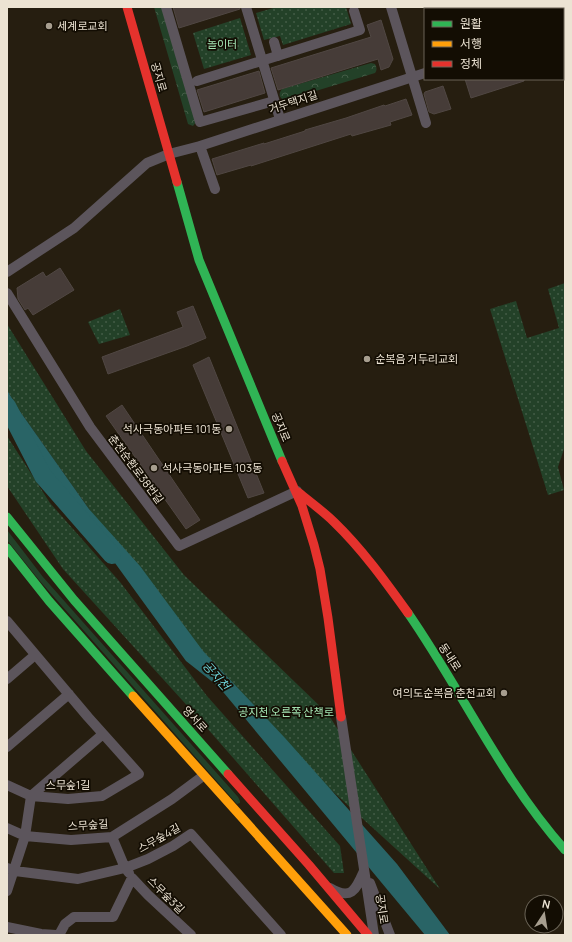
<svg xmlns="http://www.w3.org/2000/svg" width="572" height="942" font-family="Manrope,'Noto Sans KR',sans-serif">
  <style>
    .grass { fill: #234128 }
    .forest { fill: url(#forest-crowns) }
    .park { fill: url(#park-dots) }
    .water { fill: #296466 }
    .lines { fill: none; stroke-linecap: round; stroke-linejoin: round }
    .river { stroke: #296466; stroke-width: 18 }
    .building { fill: #463c38; stroke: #504743 }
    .street { stroke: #5c555c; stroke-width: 10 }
    .fast { stroke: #30b455; stroke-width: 9 }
    .slow { stroke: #ff9f0a; stroke-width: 9 }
    .jam { stroke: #e5322d; stroke-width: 9 }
    .poi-dot { fill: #a79e8f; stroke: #130d03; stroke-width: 1.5 }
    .labels { text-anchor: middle; stroke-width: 3.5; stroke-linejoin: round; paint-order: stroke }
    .poi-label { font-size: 11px; fill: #ece3d3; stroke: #130d03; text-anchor: start }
    .park-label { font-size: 11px; fill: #a4e6b4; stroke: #130d03 }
    .street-label { font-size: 11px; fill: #ece3d3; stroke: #130d03 }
    .water-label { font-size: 12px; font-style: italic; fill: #6dd3d9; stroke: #130d03 }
  </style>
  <defs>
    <pattern id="forest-crowns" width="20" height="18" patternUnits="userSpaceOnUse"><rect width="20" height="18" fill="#234128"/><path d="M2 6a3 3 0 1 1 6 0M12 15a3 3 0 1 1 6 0" fill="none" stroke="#435c46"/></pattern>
    <pattern id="park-dots" width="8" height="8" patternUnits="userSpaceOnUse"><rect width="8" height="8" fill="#234128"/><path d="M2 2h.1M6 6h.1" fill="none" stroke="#435c46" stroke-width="1.8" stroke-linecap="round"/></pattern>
  </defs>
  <rect width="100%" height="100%" fill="#261e10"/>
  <!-- grass -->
  <path class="grass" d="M7,530L43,577L238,797L240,801V803L237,804L39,580L7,540Z"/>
  <!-- forest -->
  <path class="forest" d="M154,7H162L196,122L193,126L188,124Z
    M371,63L375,64C377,68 377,70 375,73L286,100C279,99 278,94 282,89Z"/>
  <!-- park -->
  <path class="park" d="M277,7H346L351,24L283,45L280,36L264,40L256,13Z
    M240,18L251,55L204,69L193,33Z
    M565,283V446L558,467L564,490L548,495L490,309L516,301L527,338L559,328L548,289Z
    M120,309L130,335L99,344L88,322Z
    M7,324L86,451L184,575L328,714L440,889L263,728L162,612L19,410L7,390Z
    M7,436L50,503L120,582L207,696L340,846L344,873H334L192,711L63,569L7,486Z"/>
  <!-- water -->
  <path class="water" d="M7,390L19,410L89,509L140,566L203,651L285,738L397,864L450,935H425L219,687L186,661L7,414Z"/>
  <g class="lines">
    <!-- river -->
    <path class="river" d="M7,406L43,476L112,555"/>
  </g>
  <!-- building -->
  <path class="building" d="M173,7H240V9L179,28Z
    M381,20L393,59L389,67L381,70L378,59L278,90L271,68L371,37L367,25Z
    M259,71L265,93L204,112L197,90Z
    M465,79H524V81L471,98Z
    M443,86L451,109L434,114L429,112L424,94L425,92Z
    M406,99L412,115L390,122L391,125L352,136L351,134L251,166V165L217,175L212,159L264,143V144L305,131V130L346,118L384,105L385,106Z
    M60,268L74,290L33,315L28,308L25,310L18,299L17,288L43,272L46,277Z
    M193,306L206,338L187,346L108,374L102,357L183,327L177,312Z
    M209,357L264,493L248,498L193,365Z
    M122,405L200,520L186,529L106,416Z"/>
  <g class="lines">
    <!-- street -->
    <path class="street" d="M166,7L200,122L274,101
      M246,7L280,119
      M391,7L426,123
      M563,32L565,31
      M274,42L278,56
      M197,81L360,30L354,11
      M200,146L215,189
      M7,272L74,228L147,163L169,154L200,146L425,73
      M7,293L90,427L179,546L297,491
      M7,621L88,717L139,774L102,796L68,799L31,796L7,785
      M7,679L35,655
      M341,717L374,935
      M7,747L69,694
      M7,828L25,836L71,840L112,837L172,799L203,776
      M112,837L125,868L129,873
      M7,868L15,871L78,879L125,868L148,859L173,846L191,834L281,935
      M370,883L390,935
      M330,888C352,901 356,889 364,871
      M7,891L25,836L31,796L103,734
      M7,927L41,934L56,935
      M59,935L65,924L74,917H113L132,878L148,895L191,935"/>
    <!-- fast -->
    <path class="fast" d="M177,182L199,260L282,461
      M7,517L74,600L228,774
      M7,548L49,601L133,696
      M408,613C462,691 502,779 565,850"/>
    <!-- slow -->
    <path class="slow" d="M133,696L347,935"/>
    <!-- jam -->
    <path class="jam" d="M127,7L177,182
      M282,461L302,506L314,545L320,569L328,618L341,717
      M298,492C310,502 323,511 334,522C362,549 385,581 408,613
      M228,774L309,865L368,935"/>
  </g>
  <!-- markers -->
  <g class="poi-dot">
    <circle cx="49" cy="26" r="4"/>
    <circle cx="367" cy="359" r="4"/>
    <circle cx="229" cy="429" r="4"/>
    <circle cx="154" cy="468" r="4"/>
    <circle cx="504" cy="693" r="4"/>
  </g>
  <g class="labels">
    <!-- poi labels -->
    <g class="poi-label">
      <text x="57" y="30">세계로교회</text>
      <text x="375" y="363">순복음 거두리교회</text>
      <text x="221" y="433" text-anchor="end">석사극동아파트 101동</text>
      <text x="162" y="472">석사극동아파트 103동</text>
      <text x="496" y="697" text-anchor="end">여의도순복음 춘천교회</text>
    </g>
    <!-- park labels -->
    <g class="park-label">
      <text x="222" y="48">놀이터</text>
      <text x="286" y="716">공지천 오른쪽 산책로</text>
    </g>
    <!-- street labels -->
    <g class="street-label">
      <text transform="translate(159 77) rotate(74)" y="4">공지로</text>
      <text transform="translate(293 102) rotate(-18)" y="4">거두택지길</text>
      <text transform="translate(281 427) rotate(67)" y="4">공지로</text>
      <text transform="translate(136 469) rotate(53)" y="4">춘천순환로38번길</text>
      <text transform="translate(450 657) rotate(57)" y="4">동내로</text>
      <text transform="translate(195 719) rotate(48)" y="4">영서로</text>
      <text x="68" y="789">스무숲1길</text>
      <text transform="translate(88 825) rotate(-4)" y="4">스무숲길</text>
      <text transform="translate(159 838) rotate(-29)" y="4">스무숲4길</text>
      <text transform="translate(166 895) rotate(45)" y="4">스무숲3길</text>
      <text transform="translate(382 909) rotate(81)" y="4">공지로</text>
    </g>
    <!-- water labels -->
    <g class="water-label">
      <text transform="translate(216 676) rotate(49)" y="4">공지천</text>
    </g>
  </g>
  <!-- border -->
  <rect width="572" height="942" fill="none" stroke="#ece3d3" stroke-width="16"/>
  <!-- legend -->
  <rect x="424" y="8" width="140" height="72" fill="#130d03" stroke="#6a6356"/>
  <rect x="432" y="21" width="20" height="6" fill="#30b455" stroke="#6a6356"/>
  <text x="460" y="28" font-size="12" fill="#ece3d3">원활</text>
  <rect x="432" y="41" width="20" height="6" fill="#ff9f0a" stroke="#6a6356"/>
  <text x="460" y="48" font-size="12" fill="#ece3d3">서행</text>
  <rect x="432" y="61" width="20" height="6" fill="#e5322d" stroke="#6a6356"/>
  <text x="460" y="68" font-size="12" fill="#ece3d3">정체</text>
  <!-- north arrow -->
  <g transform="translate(544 914) rotate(12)"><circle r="19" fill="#130d03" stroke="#6a6356"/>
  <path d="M0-3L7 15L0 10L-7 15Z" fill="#a79e8f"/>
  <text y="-6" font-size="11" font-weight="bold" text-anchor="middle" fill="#ece3d3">N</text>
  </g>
</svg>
